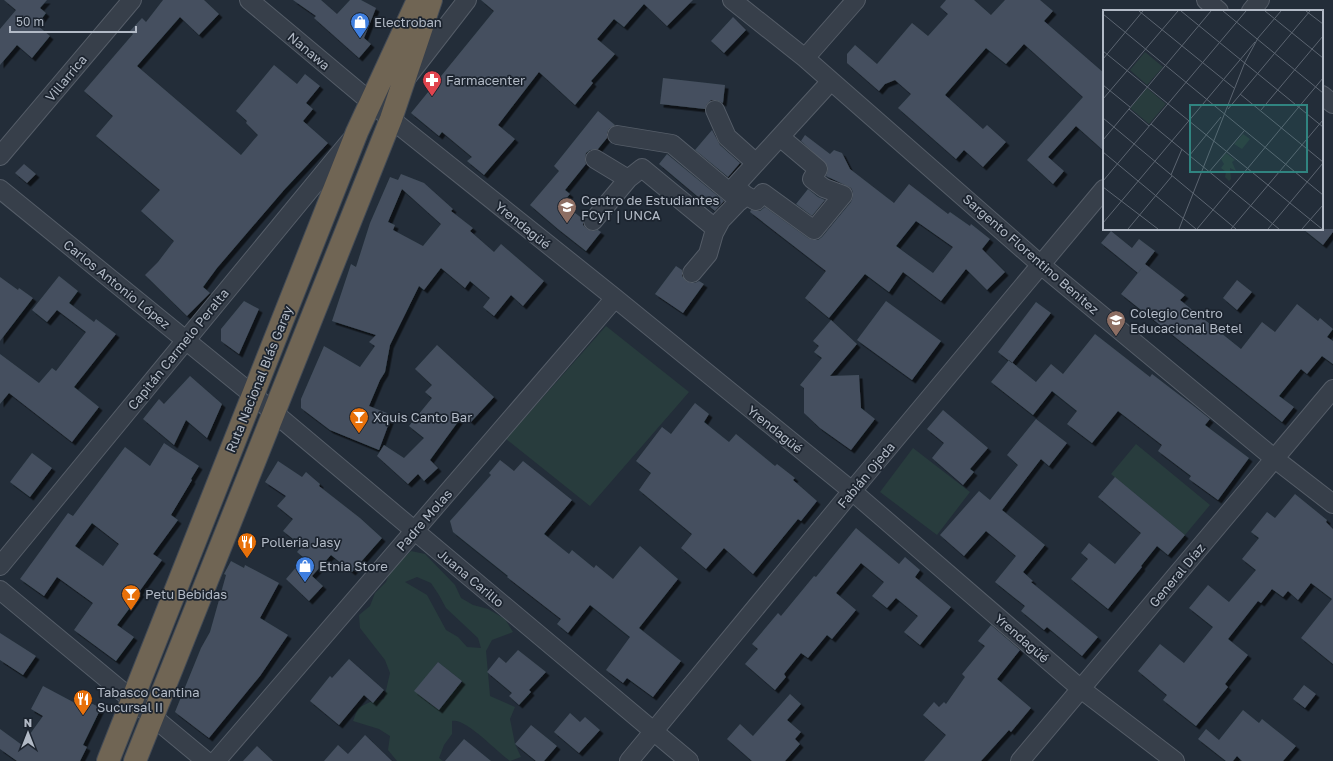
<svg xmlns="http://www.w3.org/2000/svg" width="1333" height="761" font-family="'Golos Text',sans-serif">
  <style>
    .green { fill: #283c3d; fill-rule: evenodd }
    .building { fill: #44505e; fill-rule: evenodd; filter: url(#shadow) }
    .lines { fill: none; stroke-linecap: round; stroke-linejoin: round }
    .minor-casing { stroke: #555d68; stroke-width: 20 }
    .highway-casing { stroke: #424a55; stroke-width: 24 }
    .minor { stroke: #373f4a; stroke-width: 18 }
    .highway { stroke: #706554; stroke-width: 22 }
    .labels { text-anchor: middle; stroke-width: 3.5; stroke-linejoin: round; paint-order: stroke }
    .poi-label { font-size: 13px; fill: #b2bac6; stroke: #1c242f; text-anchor: start }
    .street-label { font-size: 13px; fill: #b2bac6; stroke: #1c242f }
    .inset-road { fill: none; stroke: #5c6571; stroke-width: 1 }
    .view { fill: #308480; fill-opacity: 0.15; stroke: #308480; stroke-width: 2 }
    .inset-edge { fill: none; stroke: #b2bac6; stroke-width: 2 }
  </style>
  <defs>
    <filter id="shadow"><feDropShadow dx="3.5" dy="3.5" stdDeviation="0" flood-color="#0009"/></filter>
  </defs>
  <rect width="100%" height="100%" fill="#232d39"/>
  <!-- green -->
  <path class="green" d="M606,326L689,392L590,506L506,439Z
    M1136,444L1210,505L1185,535L1111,474Z
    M913,448L970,492L937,535L880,492Z
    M411,551L425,554L455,585L461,598L473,605L488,609L505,619L513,632L492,640L486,651L490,696L515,707L510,719L515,744L521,757L510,761C497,752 466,718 452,721V734L444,745L439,758L443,761H397L388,750L390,736L379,729L353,721L358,708L370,702L384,699L390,673L385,660L360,628L359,615L370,606L375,593L386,582L391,570ZM417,577L431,583L439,595L446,608L478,638L481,648L467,647L458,637L446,630L427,595L405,582ZM438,662L462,681L439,710L415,691Z"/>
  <!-- building -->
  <path class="building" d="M4,0H47L40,8L46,13L37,25L50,36L32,58L17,45L0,65V29L16,10Z
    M163,0H204L219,14L199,35L180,17L137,66L241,155L258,135L246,123L247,121L236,111L274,65L297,84L305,74L320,86L306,103L313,109L303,121L328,143L284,190L217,268L203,287L210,293L187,316L145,275L158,262L174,241L141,211L160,190L96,136L113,116L84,91L133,34L130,31L142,18L146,22Z
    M293,0H321L337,14L350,0H361L376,8L364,38L371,44L359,58L314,18L316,16Z
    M481,0H693L667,26L644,4L624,27L614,19L597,39L615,54L591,81L593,83L575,105L539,72L498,125L515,139L484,175L467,161L472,157L442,132L439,136L411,113L494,11Z
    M946,0H974L991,15L1005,0H1040L1053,11L1044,21L1104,73V151L1076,126L1048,157L1064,171L1053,184L1027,160L1083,97L1024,44L1006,64L986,48L945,95L983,129L987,125L1006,142L983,167L964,150L956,159L898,108L911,94L895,80L885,84L879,91L847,63V54L855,45L877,64L912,23L928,36L948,14L940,7Z
    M733,17L746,30L724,53L711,41Z
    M663,78L725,85L723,103L716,100H711L707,104L705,109L660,104Z
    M598,111L615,125L609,129L607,133V138L598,149L590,150L586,153L585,159L586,164L565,190L570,194L562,203L583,219V225L587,229L592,231L598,230L601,232L586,251L558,229L530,205L559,171L554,166Z
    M712,130L720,145L740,163L728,177L695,150Z
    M805,135L830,154L834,150L842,153L850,169L894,203L909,184L948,214L950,212L970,226L971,224L990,239L982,249L1005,272L987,290L966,269L941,301L903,272L889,292L865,274L829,318L805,298L826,271L750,212L751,210L760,211L765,207L808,238L813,240H818L822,237L851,202L853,197V192L851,188L826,176L828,170L827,165L801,141ZM916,221L953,247L933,273L896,246Z
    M667,154L724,201L715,211L659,164Z
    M24,164L36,174L27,183L15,173Z
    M401,174L424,183L453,209L451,211L473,228L470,231L494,252L501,244L544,281L523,306L511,295L494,316L483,307L490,298L470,281L465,288L441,268L424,290L419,286L390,345L385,372L380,380L369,406L392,415L379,450L330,430L301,408V399L324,346L360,367L375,346L369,342L376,335L332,321L351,264L356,267L370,223L390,177L398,180ZM402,189L441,224L423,246L393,230L395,225L388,222Z
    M808,189L818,197L825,200L812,216L796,204Z
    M1303,229H1333V232L1323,245Z
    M1111,231L1132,248L1139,239L1155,251L1138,273L1101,243Z
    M1145,264L1185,295L1180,300L1241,349L1262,322L1275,332L1297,304L1318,321L1320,318L1333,329L1327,337L1333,341V364L1322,356L1307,374L1301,369L1279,396L1294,407L1282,422L1121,294Z
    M676,266L682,270V276L686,281L691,283H695L699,281L704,284L683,313L655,294Z
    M59,276L78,291L69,303L94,322L96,319L116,334L74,387L99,407L72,442L9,393L0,404V354L39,383L52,368L56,371L86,332L57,310L47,322L32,310Z
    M0,277L18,290L19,288L33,298L0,341Z
    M1237,280L1252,292L1237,310L1223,298Z
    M244,301L259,309L239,354L221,341V329Z
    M886,301L941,341L912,380L857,340Z
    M1036,302L1051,313L1012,363L998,352Z
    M831,320L857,344L830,376L859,375L861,408L875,419L851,450L820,428L804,413V388L800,385L822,358L814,352L819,346L813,341Z
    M1095,334L1150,377L1152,374L1195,407L1210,419L1205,425L1249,458L1218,500L1189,479L1191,476L1158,451L1162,445L1118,411L1092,443L1067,424L1077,411L1052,391L1033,415L991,382L1009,360L1036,382L1051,364L1063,374Z
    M437,345L494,397L471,422L463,415L430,460L438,468L424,481L418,474L408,484L377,456L384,445L404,458L424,438L409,426L432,398L425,392L432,385L415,369Z
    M190,376L222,404L207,438L186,420L174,445L143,419L159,399L164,404Z
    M695,403L709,414L704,422L729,442L736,434L775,466L777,464L795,478L793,480L817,501L801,521L798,519L753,574L724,548L706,569L681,548L692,534L639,490L651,473L636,461L662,427L671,434Z
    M943,410L988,448L970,469L974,472L963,485L932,458L944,443L927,429Z
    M1036,419L1067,443L1049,466L1041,459L1002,510L1045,545L1023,572L1033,581L1031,582L1098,637L1082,656L1047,627L1044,630L1021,611L1025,606L995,582L1016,556L986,531L964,556L940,535L979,491L990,500L1018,465L1007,455Z
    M164,443L199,466L191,479L192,480L171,515L178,520L153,554L162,560L139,592L141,593L117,625L134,637L116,661L74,630L93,603L57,577L44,596L20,579L68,513L73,516L125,447L150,466ZM92,523L119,544L103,566L75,546Z
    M32,453L52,468L30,497L10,482Z
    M500,460L514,471L523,461L572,500L544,534L569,554L572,550L594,568L596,565L613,579L640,546L678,579L639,628L681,661L653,697L627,678L623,683L606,670L630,637L590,605L568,633L557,624L561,619L507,577L508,576L453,532L450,521L491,475L489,473Z
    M278,461L302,477L306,472L320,484L319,486L360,518L382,538L352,572L331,555L312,576L323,586L309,601L286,579L304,558L297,552L302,546L283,531L293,519L277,506L286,496L265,482Z
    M1115,477L1185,535L1168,555L1157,546L1141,566L1142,567L1108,609L1071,579L1088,559L1081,553L1089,543L1115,564L1141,533L1098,497Z
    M1295,494L1327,520L1326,522L1333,529V664L1301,638L1332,599L1311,583L1298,600L1288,591L1283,597L1272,589L1261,603L1258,601L1228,639L1248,655L1225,684L1228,687L1196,726L1163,700L1167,695L1138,671L1160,644L1184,663L1213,627L1189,608L1208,585L1229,602L1256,570L1242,559L1259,538L1251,532L1267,512L1275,518Z
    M856,528L899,564L905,557L920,570L915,577L951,607L920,645L904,632L918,616L896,598L887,608L872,596L884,582L861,563L836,593L856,610L832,639L827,635L808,658L801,653L784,674L786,677L775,690L745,664L758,649L752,644L778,613L781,616L814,576L816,577Z
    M231,561L244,568L245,565L279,583L260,618L288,635L260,676L209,738L175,712L201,648L210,632L226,575L224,574Z
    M991,625L1020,650L997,679L1031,708L1011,732L1009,730L981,761H924L946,735L923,715L934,702L939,707L944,702L946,704L965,677L962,674L985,646L978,641Z
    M0,633L36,656L23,675L0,660Z
    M518,650L546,672L529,690L531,692L519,705L509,696L512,693L487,672L499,657L506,663Z
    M349,659L384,690L373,703L364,695L339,725L310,701L330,676L332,678Z
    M438,662L462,681L439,710L414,691Z
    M1304,685L1316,694L1305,708L1293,699Z
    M43,686L75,703L78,697L101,708L83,745L87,747L80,761H17L0,749V729L22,745L43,716L31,709Z
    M790,694L801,704L787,720L801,732L795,739L800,744L785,761H752L727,739L740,724L753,736Z
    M1243,710L1259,723L1262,719L1296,746L1283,761H1242L1237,756L1233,761H1226L1198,739L1206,729L1219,740Z
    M570,713L580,722L585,717L600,730L579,753L554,732Z
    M531,725L557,746L544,761H536L515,744Z
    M365,735L392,761H324L338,745L348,754Z
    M464,739L491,761H445Z
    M257,746L273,761H243Z"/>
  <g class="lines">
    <!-- minor casing -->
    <g class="minor-casing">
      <path id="minor" d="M249,0L391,119L615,298L852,491L1081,689L1175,761
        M732,0L805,58L1041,265L1275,459L1333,504
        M1206,0L1219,11
        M1251,11L1260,0
        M805,58L856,0
        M1322,95L1333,104
        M370,102L405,80L467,0
        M715,110L727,137L756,163
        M617,135L672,144L740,201
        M780,137L818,169L812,179L824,188L843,195L814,230L763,193L756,201L745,195L735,186L831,81
        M0,156L132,0
        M595,159L628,179
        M0,189L253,395L689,761
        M593,221L628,179L642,168L716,229
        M692,273L708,254L714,233L721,220L745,195
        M0,566L350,141
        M0,590L206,761
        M216,761L615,298
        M629,761L852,491L1104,189
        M1020,761L1333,389"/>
    </g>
    <!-- highway casing -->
    <g class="highway-casing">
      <path id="highway" d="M108,761L357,132L418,0
        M135,761L391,119L431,0"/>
    </g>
    <!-- minor -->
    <use href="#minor" class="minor"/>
    <!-- highway -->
    <use href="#highway" class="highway"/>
  </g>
  <!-- icons -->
  <defs>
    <g id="shop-pin" transform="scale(1)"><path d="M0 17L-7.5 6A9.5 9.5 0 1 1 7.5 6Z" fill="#3f7fe0" stroke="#1c242f"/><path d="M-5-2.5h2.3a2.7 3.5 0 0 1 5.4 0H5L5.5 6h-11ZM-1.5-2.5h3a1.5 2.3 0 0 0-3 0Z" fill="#fff"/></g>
    <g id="pharmacy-pin" transform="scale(1)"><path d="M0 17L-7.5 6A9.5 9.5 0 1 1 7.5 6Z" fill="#e0444e" stroke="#1c242f"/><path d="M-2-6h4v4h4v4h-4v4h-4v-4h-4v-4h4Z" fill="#fff"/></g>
    <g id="university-pin" transform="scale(1)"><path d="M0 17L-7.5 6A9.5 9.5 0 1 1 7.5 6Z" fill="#8d6e63" stroke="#1c242f"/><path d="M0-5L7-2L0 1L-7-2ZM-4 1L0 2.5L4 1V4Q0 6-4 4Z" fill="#fff"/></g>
    <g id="school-pin" transform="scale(1)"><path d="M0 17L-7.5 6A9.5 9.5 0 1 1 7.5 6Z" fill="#8d6e63" stroke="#1c242f"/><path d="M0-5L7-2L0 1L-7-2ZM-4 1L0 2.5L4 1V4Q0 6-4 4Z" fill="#fff"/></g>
    <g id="bar-pin" transform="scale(1)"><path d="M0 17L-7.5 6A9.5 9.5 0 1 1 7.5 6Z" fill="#e8710a" stroke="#1c242f"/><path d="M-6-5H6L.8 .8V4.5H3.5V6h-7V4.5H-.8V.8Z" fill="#fff"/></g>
    <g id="restaurant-pin" transform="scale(1)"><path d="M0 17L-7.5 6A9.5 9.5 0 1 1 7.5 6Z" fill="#e8710a" stroke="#1c242f"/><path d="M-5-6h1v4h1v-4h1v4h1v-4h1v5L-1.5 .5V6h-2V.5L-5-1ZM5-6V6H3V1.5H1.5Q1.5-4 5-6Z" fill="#fff"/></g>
  </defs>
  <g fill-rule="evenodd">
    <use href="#shop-pin" x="360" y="22"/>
    <use href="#pharmacy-pin" x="432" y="80"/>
    <use href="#university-pin" x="567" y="207"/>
    <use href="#school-pin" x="1116" y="320"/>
    <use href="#bar-pin" x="359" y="417"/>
    <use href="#restaurant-pin" x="247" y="542"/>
    <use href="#shop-pin" x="305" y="566"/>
    <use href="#bar-pin" x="131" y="594"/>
    <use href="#restaurant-pin" x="83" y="699"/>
  </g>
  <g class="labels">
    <!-- poi labels -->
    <g class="poi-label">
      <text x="374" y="27">Electroban</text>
      <text x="446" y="85">Farmacenter</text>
      <text x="581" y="205">Centro de Estudiantes<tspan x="581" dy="15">FCyT | UNCA</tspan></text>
      <text x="1130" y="318">Colegio Centro<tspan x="1130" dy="15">Educacional Betel</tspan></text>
      <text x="373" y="422">Xquis Canto Bar</text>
      <text x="261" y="547">Polleria Jasy</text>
      <text x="319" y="571">Etnia Store</text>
      <text x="145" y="599">Petu Bebidas</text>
      <text x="97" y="697">Tabasco Cantina<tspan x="97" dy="15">Sucursal II</tspan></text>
    </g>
    <!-- street labels -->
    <g class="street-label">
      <text transform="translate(309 51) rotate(40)" y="5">Nanawa</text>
      <text transform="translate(66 78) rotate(-50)" y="5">Villarrica</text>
      <text transform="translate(523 225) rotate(39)" y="5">Yrendagüé</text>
      <text transform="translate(1031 254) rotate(41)" y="5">Sargento Florentino Benitez</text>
      <text transform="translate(117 284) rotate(39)" y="5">Carlos Antonio López</text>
      <text transform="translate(178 349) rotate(-51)" y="5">Capitán Carmelo Peralta</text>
      <text transform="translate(259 379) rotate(-68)" y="5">Ruta Nacional Blás Garay</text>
      <text transform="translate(775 429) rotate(39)" y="5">Yrendagüé</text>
      <text transform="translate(866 475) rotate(-50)" y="5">Fabián Ojeda</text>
      <text transform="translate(424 520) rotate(-49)" y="5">Padre Molas</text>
      <text transform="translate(1177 575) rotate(-50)" y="5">General Díaz</text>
      <text transform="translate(471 578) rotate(40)" y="5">Juana Carillo</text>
      <text transform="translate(1022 638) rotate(41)" y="5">Yrendagüé</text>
    </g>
  </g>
  <!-- overview -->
  <g transform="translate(1103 10)">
    <rect width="220" height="220" fill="#232d39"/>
    <path d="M42,42L60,57L44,75L27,60ZM44,78L63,94L46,114L27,98ZM140,124L147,129L139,139L131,134ZM123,143L132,150L129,152L133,161L127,158L128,169L126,171L122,167L123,162L118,158L121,154L118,149Z" fill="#283c3d"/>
    <path class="inset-road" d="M36,1L131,78M78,1L220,117M120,1L220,83M162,1L220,48M203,1L220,14M0,4L220,185M0,41L219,219M0,49L40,1M0,75L27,97M137,84L220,152M0,89L75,1M26,99L46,116M125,99L207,1M158,100L220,26M0,108L133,219M48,114L176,219M0,130L108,1M0,142L93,219M86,146L118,107M106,162L141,121M68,165L79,139M0,171L143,1M0,177L55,219M0,213L152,32M25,219L69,166M76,219L142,52L155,28L178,1M94,219L220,68M128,219L220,110M165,219L220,153M199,219L220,195"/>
    <path class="view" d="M87,95H204V162H87Z"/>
    <rect width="220" height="220" class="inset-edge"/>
  </g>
  <!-- north arrow -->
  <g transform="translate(28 733)" stroke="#1c242f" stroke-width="3" paint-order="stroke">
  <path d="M0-3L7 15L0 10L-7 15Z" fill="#b2bac6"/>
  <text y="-6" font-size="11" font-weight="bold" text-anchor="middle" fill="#b2bac6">N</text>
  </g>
  <!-- scale -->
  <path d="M10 26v6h126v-6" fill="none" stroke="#b2bac6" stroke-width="2"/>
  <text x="16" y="26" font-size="12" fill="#b2bac6" stroke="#1c242f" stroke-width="3" paint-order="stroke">50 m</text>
</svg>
